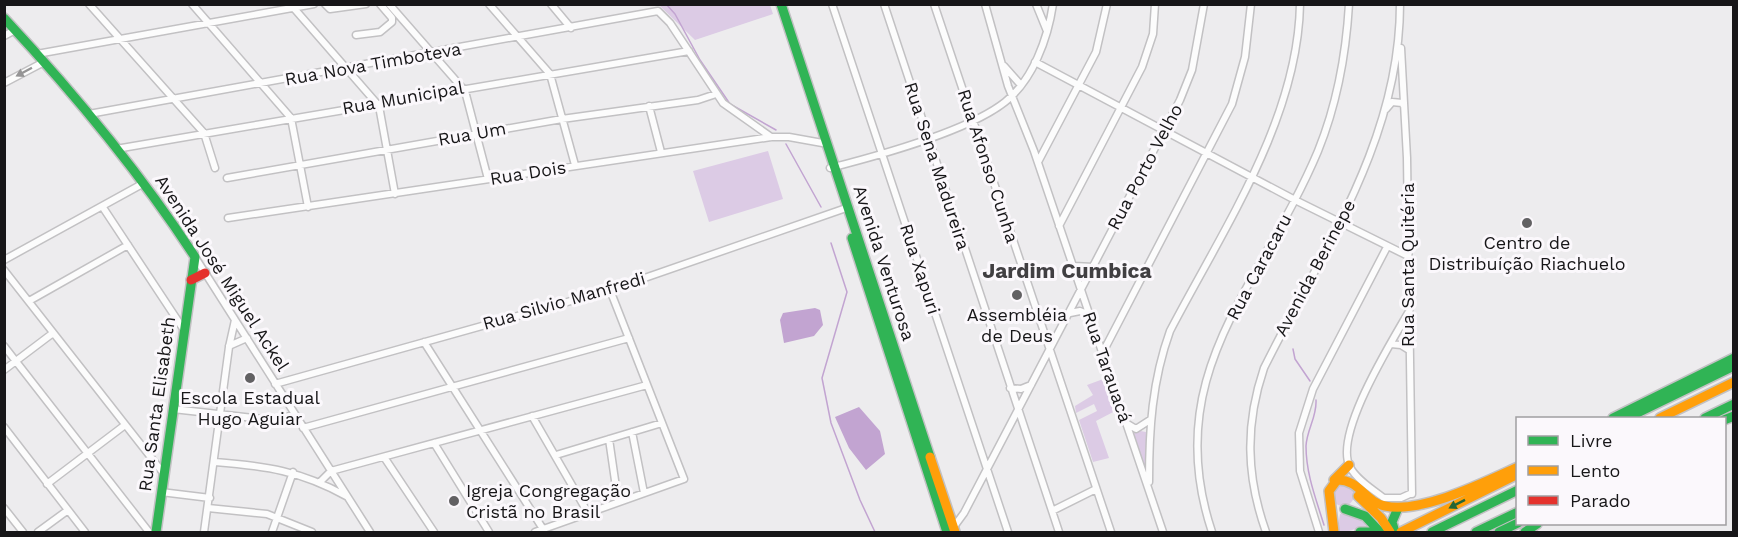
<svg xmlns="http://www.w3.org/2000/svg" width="1738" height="537" font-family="'Work Sans',sans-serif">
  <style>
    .green { fill: #dccbe5 }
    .water { fill: #c2a4d1 }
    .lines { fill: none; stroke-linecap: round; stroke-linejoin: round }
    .stream { stroke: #c2a4d1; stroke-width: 1.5 }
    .street-casing { stroke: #c2c1c3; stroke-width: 9 }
    .fast-casing { stroke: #c2c1c3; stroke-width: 12 }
    .slow-casing { stroke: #c2c1c3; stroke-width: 12 }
    .jam-casing { stroke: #c2c1c3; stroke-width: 12 }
    .street { stroke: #fcfcfc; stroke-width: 6 }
    .fast { stroke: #30b455; stroke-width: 9 }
    .slow { stroke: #ff9f0a; stroke-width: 9 }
    .jam { stroke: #e5322d; stroke-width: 9 }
    .oneway { fill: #959495 }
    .oneway2 { fill: #246536 }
    .poi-dot { fill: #626163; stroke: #fbf8fc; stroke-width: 2 }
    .labels { text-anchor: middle; stroke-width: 6; stroke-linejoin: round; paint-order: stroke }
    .street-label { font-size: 18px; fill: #171618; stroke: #fbf8fc }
    .poi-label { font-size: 18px; fill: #171618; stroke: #fbf8fc }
    .quarter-label { font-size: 21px; font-weight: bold; fill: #413f42; stroke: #fbf8fc }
  </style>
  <rect width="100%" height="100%" fill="#edecee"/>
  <!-- green -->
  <path class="green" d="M659,5H770L773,14L695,40Z
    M768,151L783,199L709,222L693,171Z
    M1106,378L1117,410L1096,421L1109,458L1093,462L1079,420L1097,411L1094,404L1076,413L1075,406L1093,395L1087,385Z
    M1135,430L1146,432V466L1143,465L1133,434Z
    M1332 495a11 11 0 1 1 22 0a11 11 0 1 1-22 0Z
    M1340,514L1353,515L1371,524L1346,532H1337Z"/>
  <!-- water -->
  <path class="water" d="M815,308L820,310L823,325L814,336L784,343L780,320L783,313Z
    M859,407L880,431L885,454L866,470L849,448L835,417Z"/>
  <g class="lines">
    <!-- stream -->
    <path class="stream" d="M666,4L675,14L700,60L730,104L776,130
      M786,144L821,207
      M831,243L847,292L822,378L831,423L860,500L875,532
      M1293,349L1295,359L1310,381
      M1316,400C1317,417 1307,429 1306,446C1306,474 1316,499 1324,525"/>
    <!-- street casing -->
    <g class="street-casing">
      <path id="street" d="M89,4L204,133L215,168
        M192,4L291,118L308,207
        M325,4L330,9L366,4
        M389,4L465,91L488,179
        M489,4L550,74L575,165
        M551,4L571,28
        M832,4L1008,532
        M884,4L1059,532
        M934,4L1111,532
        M985,4L1008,86L1034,151L1163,532
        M1036,4L1047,31
        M292,6L379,106L395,194
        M356,35L380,32L392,22V18L380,4
        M4,36L15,30
        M1401,48L1407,158L1412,494
        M37,54L314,4
        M1035,62L1295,200L1408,256
        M1004,66L1020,84
        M4,83L44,62
        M649,106L661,152
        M1386,109L1392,102L1402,103L1404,106
        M89,114L658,11L670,23L723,103L771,137
        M116,149L689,51
        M1038,162L1096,52L1107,4
        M830,168C877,156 967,132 1005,102C1033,80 1048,38 1053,4
        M227,178L562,119L698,100L716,94
        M102,206L184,330
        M228,218L771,137H789L828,144
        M1059,226L1142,67L1153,34L1155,4
        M195,257L370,532
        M4,260L144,183
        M1074,266L1093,267
        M4,270L164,474
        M29,301L128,245
        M1070,313L1080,311L1089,315
        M1408,313C1391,343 1333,435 1350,467C1356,479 1373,490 1384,498H1401L1412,493
        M424,342L543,529
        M1391,344L1401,345L1409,350
        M4,346L149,532
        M229,346L247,338
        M1102,354L1232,104L1245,57L1251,4
        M4,370L53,333
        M275,384L610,290L849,207
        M1010,388L1021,389L1031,385
        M173,409L272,420L295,415
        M532,416L588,513
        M1126,423L1136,429L1150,420
        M4,427L85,532
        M303,428L629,338
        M632,432L644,493
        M609,439L618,501
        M434,443L489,532
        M556,455L662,423
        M384,457L434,532
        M215,462C266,466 301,471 346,496
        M320,482L331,471L647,385
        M1149,482C1149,430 1152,381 1170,331C1222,231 1298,120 1300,4
        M47,484L125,425
        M161,492L210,498
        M4,508L23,532
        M208,508L267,514L312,532
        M1052,511L1096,489
        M953,528L964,513L1180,100L1192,70L1204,4
        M38,532L68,510
        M204,532L229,347L235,320
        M272,532L293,472
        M535,532L684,479L610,290
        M1212,532C1159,373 1261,287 1318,151C1337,104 1346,55 1349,4
        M1266,532C1246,476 1245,424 1264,368C1322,251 1400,140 1400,4
        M1319,532L1300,471L1299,433L1313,389L1387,247"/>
    </g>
    <!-- fast casing -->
    <g class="fast-casing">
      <path id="fast" d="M781,4L930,457
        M4,18C74,93 139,171 195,257L156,532
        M852,238L947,532
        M1613,418L1734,358
        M1627,418L1734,366
        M1705,418L1734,404
        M1724,420L1734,416
        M1345,509L1365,516L1380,532
        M1360,532H1372
        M1395,532L1392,522L1398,508
        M1432,532L1518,490
        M1476,532L1518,512
        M1499,532L1518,523
        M1525,532L1537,524"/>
    </g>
    <!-- slow casing -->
    <g class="slow-casing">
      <path id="slow" d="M1660,418L1734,382
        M930,457L955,532
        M1334,480L1349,465
        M1358,496L1381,518L1390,532
        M1334,532L1329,491L1337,480C1359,479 1365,502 1385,506C1421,514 1485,482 1518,467
        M1401,532L1518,474"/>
    </g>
    <!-- jam casing -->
    <g class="jam-casing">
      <path id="jam" d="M191,280L205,273"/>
    </g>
    <!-- street -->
    <use href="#street" class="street"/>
    <!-- fast -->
    <use href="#fast" class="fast"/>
    <!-- slow -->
    <use href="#slow" class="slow"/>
    <!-- jam -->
    <use href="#jam" class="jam"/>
  </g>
  <!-- one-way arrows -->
  <defs><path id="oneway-solid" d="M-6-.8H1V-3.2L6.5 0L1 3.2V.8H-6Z" transform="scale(1.5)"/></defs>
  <use class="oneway" href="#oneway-solid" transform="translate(24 72) rotate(152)"/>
  <use class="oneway2" href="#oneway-solid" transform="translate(1457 504) rotate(153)"/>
  <!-- markers -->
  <g class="poi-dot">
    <circle cx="1527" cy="223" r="6"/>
    <circle cx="1017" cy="295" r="6"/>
    <circle cx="250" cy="378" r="6"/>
    <circle cx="454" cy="501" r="6"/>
  </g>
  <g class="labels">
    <!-- street labels -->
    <g class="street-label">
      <text transform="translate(373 64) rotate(-10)" y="6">Rua Nova Timboteva</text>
      <text transform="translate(403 98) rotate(-10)" y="6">Rua Municipal</text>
      <text transform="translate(472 134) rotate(-10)" y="6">Rua Um</text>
      <text transform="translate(937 166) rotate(72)" y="6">Rua Sena Madureira</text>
      <text transform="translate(988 166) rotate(72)" y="6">Rua Afonso Cunha</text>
      <text transform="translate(1145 167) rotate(-62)" y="6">Rua Porto Velho</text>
      <text transform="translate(528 173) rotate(-9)" y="6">Rua Dois</text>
      <text transform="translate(884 263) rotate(72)" y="6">Avenida Venturosa</text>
      <text transform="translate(1408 265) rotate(-90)" y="6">Rua Santa Quitéria</text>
      <text transform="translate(1259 267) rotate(-62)" y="6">Rua Caracaru</text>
      <text transform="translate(1315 268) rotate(-62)" y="6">Avenida Berinepe</text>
      <text transform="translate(920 269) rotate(72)" y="6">Rua Xapuri</text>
      <text transform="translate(222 273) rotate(57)" y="6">Avenida José Miguel Ackel</text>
      <text transform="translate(564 301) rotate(-16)" y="6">Rua Silvio Manfredi</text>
      <text transform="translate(1107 367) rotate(71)" y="6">Rua Tarauacá</text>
      <text transform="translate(157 404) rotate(-82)" y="6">Rua Santa Elisabeth</text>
    </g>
    <!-- poi labels -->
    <g class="poi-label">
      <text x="1527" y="249">Centro de<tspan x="1527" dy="21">Distribuíção Riachuelo</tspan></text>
      <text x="1017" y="321">Assembléia<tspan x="1017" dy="21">de Deus</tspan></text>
      <text x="250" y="404">Escola Estadual<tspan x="250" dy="21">Hugo Aguiar</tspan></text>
      <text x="466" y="497" text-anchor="start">Igreja Congregação<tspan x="466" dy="21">Cristã no Brasil</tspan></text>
    </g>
    <!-- quarter labels -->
    <g class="quarter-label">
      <text x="1067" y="278">Jardim Cumbica</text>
    </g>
  </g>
  <!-- border -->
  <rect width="1738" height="537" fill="none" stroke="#171618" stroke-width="12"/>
  <!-- legend -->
  <rect x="1516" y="417" width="210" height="108" fill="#fbf8fc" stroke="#a09ea1" stroke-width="1.5"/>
  <rect x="1528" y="436" width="30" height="9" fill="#30b455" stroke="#a09ea1" stroke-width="1.5"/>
  <text x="1570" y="447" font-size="18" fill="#171618">Livre</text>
  <rect x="1528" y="466" width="30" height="9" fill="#ff9f0a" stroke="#a09ea1" stroke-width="1.5"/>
  <text x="1570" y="477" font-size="18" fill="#171618">Lento</text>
  <rect x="1528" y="496" width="30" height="9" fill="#e5322d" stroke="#a09ea1" stroke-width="1.5"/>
  <text x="1570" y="507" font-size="18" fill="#171618">Parado</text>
</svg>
